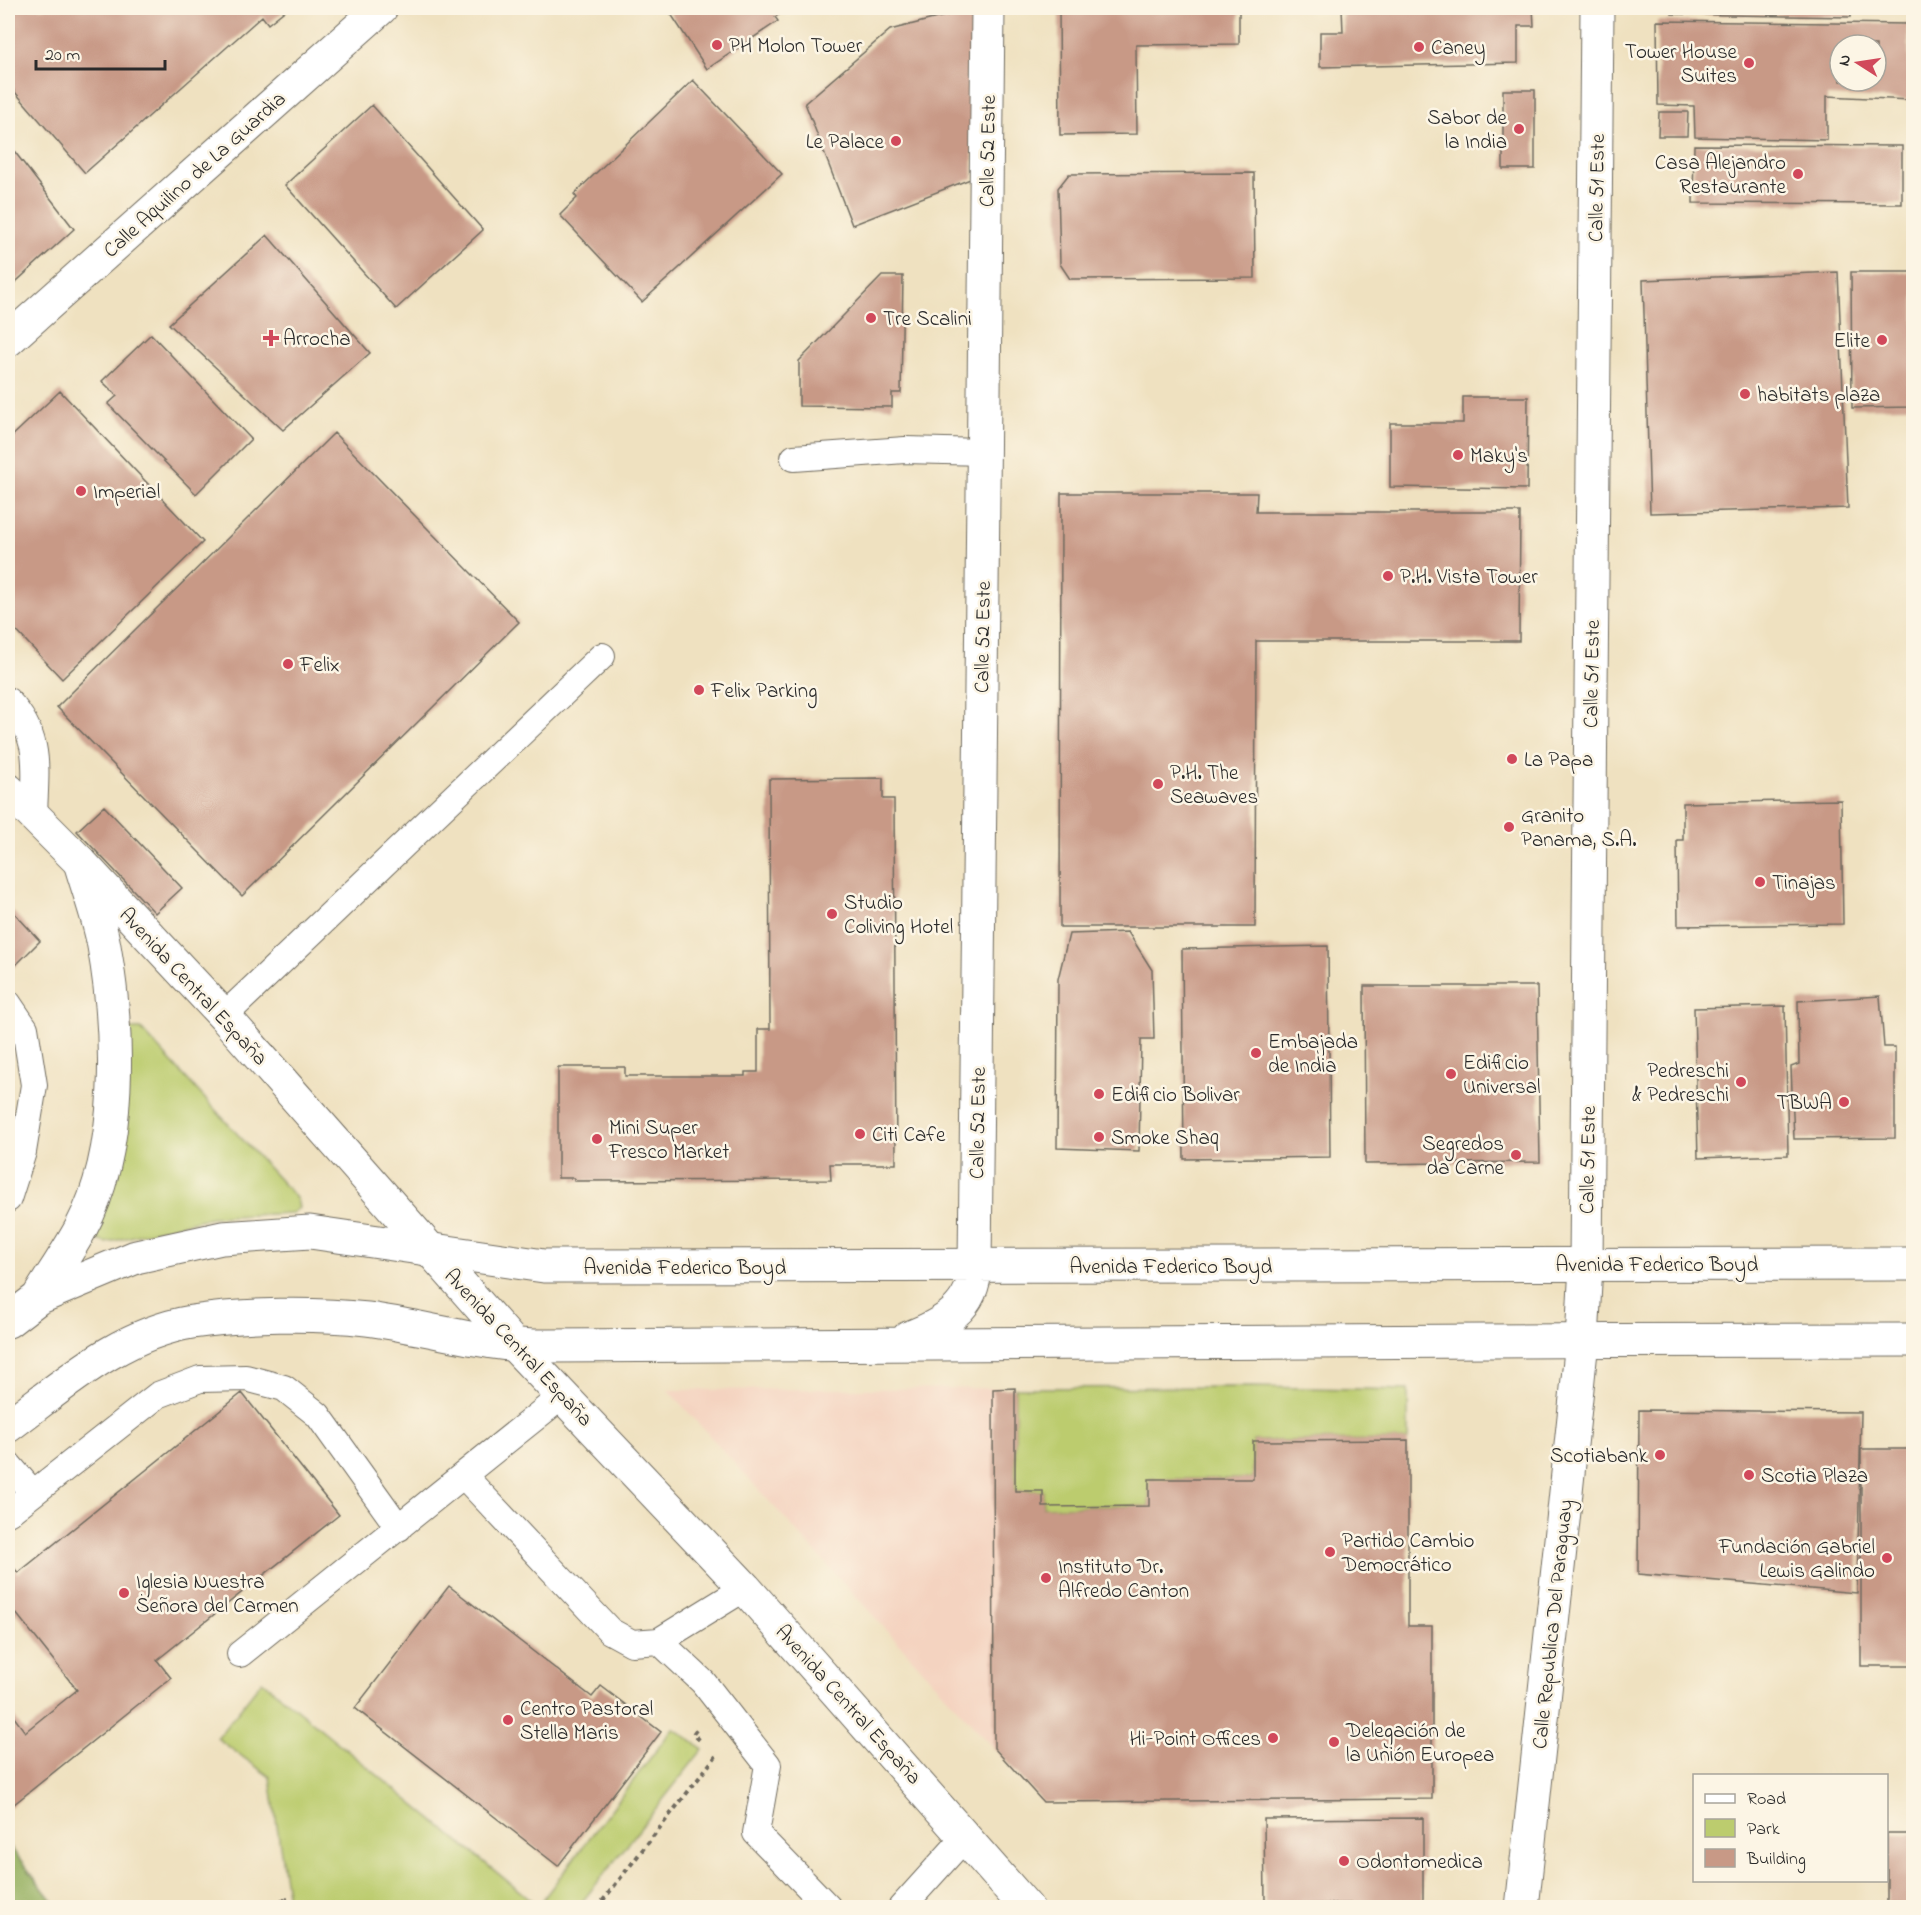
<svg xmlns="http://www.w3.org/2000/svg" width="1921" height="1915" font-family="'Indie Flower',sans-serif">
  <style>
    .built { fill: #f4d3c0 }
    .green { fill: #bccc6e; stroke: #747c4c; stroke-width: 1.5 }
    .forest { fill: #95b061; stroke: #606e46; stroke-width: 1.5 }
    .building { fill: #c89986; fill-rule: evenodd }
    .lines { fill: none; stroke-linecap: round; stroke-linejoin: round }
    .lane-casing { stroke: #706b5f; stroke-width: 28 }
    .street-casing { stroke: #706b5f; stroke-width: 35 }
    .secondary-casing { stroke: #706b5f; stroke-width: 35 }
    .primary-casing { stroke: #706b5f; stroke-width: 35 }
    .path { stroke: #706b5f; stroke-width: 4; stroke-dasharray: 4.5 4.5; stroke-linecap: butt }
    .lane { stroke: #fff; stroke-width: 26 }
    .street { stroke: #fff; stroke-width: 33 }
    .secondary { stroke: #fff; stroke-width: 33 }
    .primary { stroke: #fff; stroke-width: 33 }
    .poi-dot { fill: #d1495b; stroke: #fcf5e5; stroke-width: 2 }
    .labels { text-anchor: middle; stroke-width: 5; stroke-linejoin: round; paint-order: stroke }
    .poi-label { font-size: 21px; fill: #2b2b2b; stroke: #fcf5e5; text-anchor: start }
    .street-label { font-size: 21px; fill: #2b2b2b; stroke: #fcf5e5 }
  </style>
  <rect width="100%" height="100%" fill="#fcf5e5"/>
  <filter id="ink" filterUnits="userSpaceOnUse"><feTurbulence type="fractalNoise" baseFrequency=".0167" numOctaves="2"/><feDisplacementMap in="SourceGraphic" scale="12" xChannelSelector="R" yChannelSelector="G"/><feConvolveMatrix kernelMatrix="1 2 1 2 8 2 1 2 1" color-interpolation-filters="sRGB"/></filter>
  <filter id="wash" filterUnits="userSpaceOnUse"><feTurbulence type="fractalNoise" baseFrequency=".008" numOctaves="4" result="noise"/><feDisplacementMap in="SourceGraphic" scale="24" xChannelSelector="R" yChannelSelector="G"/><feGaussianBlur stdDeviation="1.35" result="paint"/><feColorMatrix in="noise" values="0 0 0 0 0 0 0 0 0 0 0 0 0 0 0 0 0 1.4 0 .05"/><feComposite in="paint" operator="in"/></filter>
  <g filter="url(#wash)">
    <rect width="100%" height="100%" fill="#efe1c0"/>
    <!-- built -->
    <path class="built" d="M1252,1387L1254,1677L1114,1801L1043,1802L668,1390Z"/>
    <!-- green -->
    <path class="green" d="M130,1029H141L297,1199L299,1208L292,1213L212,1217L106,1243L98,1240L94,1232L124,1034Z
      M1252,1387L1408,1390V1440L1253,1441V1479H1150L1149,1506L1043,1507V1491H1015V1388Z
      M262,1681L538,1906L673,1728L703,1749L578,1907L289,1908L270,1777L217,1738Z"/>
    <!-- forest -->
    <path class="forest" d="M8,1844L57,1907H8Z"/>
    <g id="blocks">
      <!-- building -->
      <path class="building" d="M8,8H288L268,24L262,16L85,173L8,84Z
        M667,8H790L775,17L778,21L707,69Z
        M1059,8H1239V44L1136,45L1137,134L1060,135Z
        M1342,8H1533L1534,26H1518V63L1320,67V32H1343Z
        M1672,8H1851V17L1672,14Z
        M972,9L973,178L852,225L805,103L890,30Z
        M1657,21L1908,24L1910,100L1827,96V140L1695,137L1694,106L1658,105ZM1840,45H1876V81H1840Z
        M693,80L782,174L642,302L560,215L577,198L574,194Z
        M1503,90H1535V169H1503Z
        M372,105L483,230L396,309L285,185Z
        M1659,112H1688L1687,136H1658Z
        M8,143L74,229L8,289Z
        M1694,145L1902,146V204L1693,203Z
        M1254,173L1255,278L1070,279L1060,264L1058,188L1069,174Z
        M267,235L370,353L283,430L169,324Z
        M1838,272L1848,508L1650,513L1643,280Z
        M1851,272H1914V407L1852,408Z
        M882,276H903L901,393H892V407L799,406V361Z
        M151,334L251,439L196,494L108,404L117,396L102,381Z
        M60,391L203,542L62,679L8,622V440Z
        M1463,397H1528L1527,489L1390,487V423H1463Z
        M334,433L519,622L242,896L57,707Z
        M1061,493H1257L1256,512H1520L1519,641H1256L1255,927H1060Z
        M883,778V799H894L896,1164H830L831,1180L574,1181V1178H558V1067H625V1076H745V1072H758V1029H770L769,779Z
        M1841,800L1843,924L1678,926L1677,840H1683V803Z
        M104,806L182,888L155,913L77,831Z
        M8,906L40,941L13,968L8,962Z
        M1128,932L1152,970L1154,1039H1141L1139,1151L1057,1148L1058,979L1069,934Z
        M1328,946L1330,1157L1184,1159L1182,949Z
        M1364,986H1537L1540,1162L1365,1164Z
        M1880,996L1884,1047H1895V1138L1794,1139L1791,1067L1799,1064L1798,1001Z
        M1785,1006L1788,1155L1698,1158L1694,1008Z
        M1015,1388V1491H1043V1507L1149,1506V1479H1253V1441L1408,1440V1626H1432V1799L1043,1802L994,1748L993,1389Z
        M242,1393L339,1515L157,1660L171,1678L8,1809V1709L25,1732L77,1690L16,1613L8,1620V1560L18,1573Z
        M1639,1410L1861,1412L1857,1593L1638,1574Z
        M1861,1449H1914V1666H1861Z
        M449,1586L592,1697L601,1686L661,1732L558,1866L355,1708Z
        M1423,1818V1903L1265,1904L1264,1819Z
        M1887,1834H1914V1905H1887Z
        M287,1898L289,1908H252V1907Z"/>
    </g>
  </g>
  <g filter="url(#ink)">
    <use href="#blocks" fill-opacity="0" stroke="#706b5f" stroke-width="1.5"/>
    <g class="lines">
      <!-- lane casing -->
      <g class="lane-casing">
        <path id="lane" d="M794,458L905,450L984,452
          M8,701C43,738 35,770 34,817
          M8,1003L25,1028L34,1085L23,1152L8,1199
          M224,1016L602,656
          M8,1464L33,1493
          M464,1476L610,1631L632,1643L659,1641L745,1588
          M8,1513L158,1395L200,1379L246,1378L284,1388L318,1415L399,1528
          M659,1641L703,1682L768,1765L756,1833L829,1908
          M240,1654L562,1396
          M901,1908L966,1836"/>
      </g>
      <!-- street casing -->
      <g class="street-casing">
        <path id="street" d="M975,1267L988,8
          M1522,1908L1582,1341L1586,1264L1597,8"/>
      </g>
      <!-- secondary casing -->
      <g class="secondary-casing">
        <path id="secondary" d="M8,340L381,8
          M8,790L80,862L224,1016L516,1347L745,1588L1027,1908"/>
      </g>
      <!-- primary casing -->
      <g class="primary-casing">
        <path id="primary" d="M38,1298C52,1275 68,1252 81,1228C123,1151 119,1030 104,946C99,918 88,890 80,862
          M8,1321L38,1298L136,1257L222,1238L310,1232L544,1266L1914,1264
          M908,1338C942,1325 974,1308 975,1267
          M8,1426C65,1384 119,1334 192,1322C243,1314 315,1313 367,1319C428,1327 487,1347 549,1346C1004,1340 1459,1341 1914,1340"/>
      </g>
      <!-- path -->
      <path class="path" d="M696,1730L693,1734L702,1742
        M597,1908L716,1756"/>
      <!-- lane -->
      <use href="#lane" class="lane"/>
      <!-- street -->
      <use href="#street" class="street"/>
      <!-- secondary -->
      <use href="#secondary" class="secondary"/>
      <!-- primary -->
      <use href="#primary" class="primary"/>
    </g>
  </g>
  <!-- markers -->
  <g class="poi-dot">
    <circle cx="717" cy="45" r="6"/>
    <circle cx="1419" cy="47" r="6"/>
    <circle cx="1749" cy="63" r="6"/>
    <circle cx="1519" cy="129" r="6"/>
    <circle cx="896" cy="141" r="6"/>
    <circle cx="1798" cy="174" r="6"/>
    <circle cx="871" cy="318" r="6"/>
    <path d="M268 329h6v6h6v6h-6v6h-6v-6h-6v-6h6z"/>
    <circle cx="1882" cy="340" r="6"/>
    <circle cx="1745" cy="394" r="6"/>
    <circle cx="1458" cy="455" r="6"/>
    <circle cx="81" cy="491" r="6"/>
    <circle cx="1388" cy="576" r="6"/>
    <circle cx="288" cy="664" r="6"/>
    <circle cx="699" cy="690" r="6"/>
    <circle cx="1512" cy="759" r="6"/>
    <circle cx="1158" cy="784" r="6"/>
    <circle cx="1509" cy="827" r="6"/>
    <circle cx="1760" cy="882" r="6"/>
    <circle cx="832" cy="914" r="6"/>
    <circle cx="1256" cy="1053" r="6"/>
    <circle cx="1451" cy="1074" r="6"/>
    <circle cx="1741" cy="1082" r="6"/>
    <circle cx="1099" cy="1094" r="6"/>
    <circle cx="1844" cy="1102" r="6"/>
    <circle cx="860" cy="1134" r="6"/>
    <circle cx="1099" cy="1137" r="6"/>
    <circle cx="597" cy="1139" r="6"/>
    <circle cx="1516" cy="1155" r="6"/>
    <circle cx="1660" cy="1455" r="6"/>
    <circle cx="1749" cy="1475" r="6"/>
    <circle cx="1330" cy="1552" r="6"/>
    <circle cx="1887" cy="1558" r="6"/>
    <circle cx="1046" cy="1578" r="6"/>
    <circle cx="124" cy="1593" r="6"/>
    <circle cx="508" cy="1720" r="6"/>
    <circle cx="1273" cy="1738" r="6"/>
    <circle cx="1334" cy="1742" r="6"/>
    <circle cx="1344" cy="1861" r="6"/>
  </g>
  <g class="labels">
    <!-- poi labels -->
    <g class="poi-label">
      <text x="729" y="52">PH Molon Tower</text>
      <text x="1431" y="54">Caney</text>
      <text x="1737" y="58" text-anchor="end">Tower House<tspan x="1737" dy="24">Suites</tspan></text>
      <text x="1507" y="124" text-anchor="end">Sabor de<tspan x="1507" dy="24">la India</tspan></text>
      <text x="884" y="148" text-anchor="end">Le Palace</text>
      <text x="1786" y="169" text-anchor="end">Casa Alejandro<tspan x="1786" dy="24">Restaurante</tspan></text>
      <text x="883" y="325">Tre Scalini</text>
      <text x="283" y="345">Arrocha</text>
      <text x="1870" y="347" text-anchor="end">Elite</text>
      <text x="1757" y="401">habitats plaza</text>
      <text x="1470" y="462">Maky's</text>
      <text x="93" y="498">Imperial</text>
      <text x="1400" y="583">P.H. Vista Tower</text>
      <text x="300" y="671">Felix</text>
      <text x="711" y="697">Felix Parking</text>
      <text x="1524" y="766">La Papa</text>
      <text x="1170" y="779">P.H. The<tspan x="1170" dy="24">Seawaves</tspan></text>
      <text x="1521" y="822">Granito<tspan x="1521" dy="24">Panama, S.A.</tspan></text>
      <text x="1772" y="889">Tinajas</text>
      <text x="844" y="909">Studio<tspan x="844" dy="24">Coliving Hotel</tspan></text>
      <text x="1268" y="1048">Embajada<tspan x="1268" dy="24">de India</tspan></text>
      <text x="1463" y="1069">Edificio<tspan x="1463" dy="24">Universal</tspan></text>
      <text x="1729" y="1077" text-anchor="end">Pedreschi<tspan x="1729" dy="24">&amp; Pedreschi</tspan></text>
      <text x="1111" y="1101">Edificio Bolivar</text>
      <text x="1832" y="1109" text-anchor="end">TBWA</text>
      <text x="609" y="1134">Mini Super<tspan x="609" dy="24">Fresco Market</tspan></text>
      <text x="872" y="1141">Citi Cafe</text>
      <text x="1111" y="1144">Smoke Shaq</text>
      <text x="1504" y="1150" text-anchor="end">Segredos<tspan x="1504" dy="24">da Carne</tspan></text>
      <text x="1648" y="1462" text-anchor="end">Scotiabank</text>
      <text x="1761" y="1482">Scotia Plaza</text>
      <text x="1342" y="1547">Partido Cambio<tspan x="1342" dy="24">Democrático</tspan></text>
      <text x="1875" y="1553" text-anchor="end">Fundación Gabriel<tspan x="1875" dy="24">Lewis Galindo</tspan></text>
      <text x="1058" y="1573">Instituto Dr.<tspan x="1058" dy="24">Alfredo Canton</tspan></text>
      <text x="136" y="1588">Iglesia Nuestra<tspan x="136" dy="24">Señora del Carmen</tspan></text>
      <text x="520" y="1715">Centro Pastoral<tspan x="520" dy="24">Stella Maris</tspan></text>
      <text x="1346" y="1737">Delegación de<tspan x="1346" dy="24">la Unión Europea</tspan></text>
      <text x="1261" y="1745" text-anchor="end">Hi-Point Offices</text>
      <text x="1356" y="1868">Odontomedica</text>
    </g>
    <!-- street labels -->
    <g class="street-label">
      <text transform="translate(987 151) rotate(-89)" y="7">Calle 52 Este</text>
      <text transform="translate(194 174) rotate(-42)" y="7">Calle Aquilino de La Guardia</text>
      <text transform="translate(1596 188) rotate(-89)" y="7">Calle 51 Este</text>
      <text transform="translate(982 637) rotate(-89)" y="7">Calle 52 Este</text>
      <text transform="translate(1591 674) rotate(-89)" y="7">Calle 51 Este</text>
      <text transform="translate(194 986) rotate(47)" y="7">Avenida Central España</text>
      <text transform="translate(977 1123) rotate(-89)" y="7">Calle 52 Este</text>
      <text transform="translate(1587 1160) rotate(-89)" y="7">Calle 51 Este</text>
      <text x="1657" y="1271">Avenida Federico Boyd</text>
      <text x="1171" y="1273">Avenida Federico Boyd</text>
      <text x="685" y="1274">Avenida Federico Boyd</text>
      <text transform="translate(519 1347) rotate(47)" y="7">Avenida Central España</text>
      <text transform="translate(1552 1624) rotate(-84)" y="7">Calle Republica Del Paraguay</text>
      <text transform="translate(849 1704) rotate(48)" y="7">Avenida Central España</text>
    </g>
  </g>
  <!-- margin -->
  <rect width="1921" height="1915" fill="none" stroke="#fcf5e5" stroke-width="30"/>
  <!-- legend -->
  <rect x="1693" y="1774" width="195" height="108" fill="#fcf5e5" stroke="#a8a49b" stroke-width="1.5"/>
  <rect x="1705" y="1794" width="30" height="9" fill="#ffffff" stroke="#a8a49b" stroke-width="1.5"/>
  <text x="1747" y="1804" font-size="18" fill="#2b2b2b">Road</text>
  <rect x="1705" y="1819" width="30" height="18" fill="#bccc6e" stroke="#a8a49b" stroke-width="1.5"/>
  <text x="1747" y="1834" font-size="18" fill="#2b2b2b">Park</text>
  <rect x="1705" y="1849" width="30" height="18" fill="#c89986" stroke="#a8a49b" stroke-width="1.5"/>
  <text x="1747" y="1864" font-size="18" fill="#2b2b2b">Building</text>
  <!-- north arrow -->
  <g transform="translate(1858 63) rotate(282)"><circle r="28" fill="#fcf5e5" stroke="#a8a49b" stroke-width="1.5"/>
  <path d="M0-4.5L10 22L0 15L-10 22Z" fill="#d1495b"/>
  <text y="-9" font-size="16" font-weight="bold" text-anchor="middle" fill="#2b2b2b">N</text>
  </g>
  <!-- scale -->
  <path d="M36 60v9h129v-9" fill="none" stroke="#2b2b2b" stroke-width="3"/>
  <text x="45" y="60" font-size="18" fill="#2b2b2b" stroke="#fcf5e5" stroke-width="4.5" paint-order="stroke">20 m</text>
</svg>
